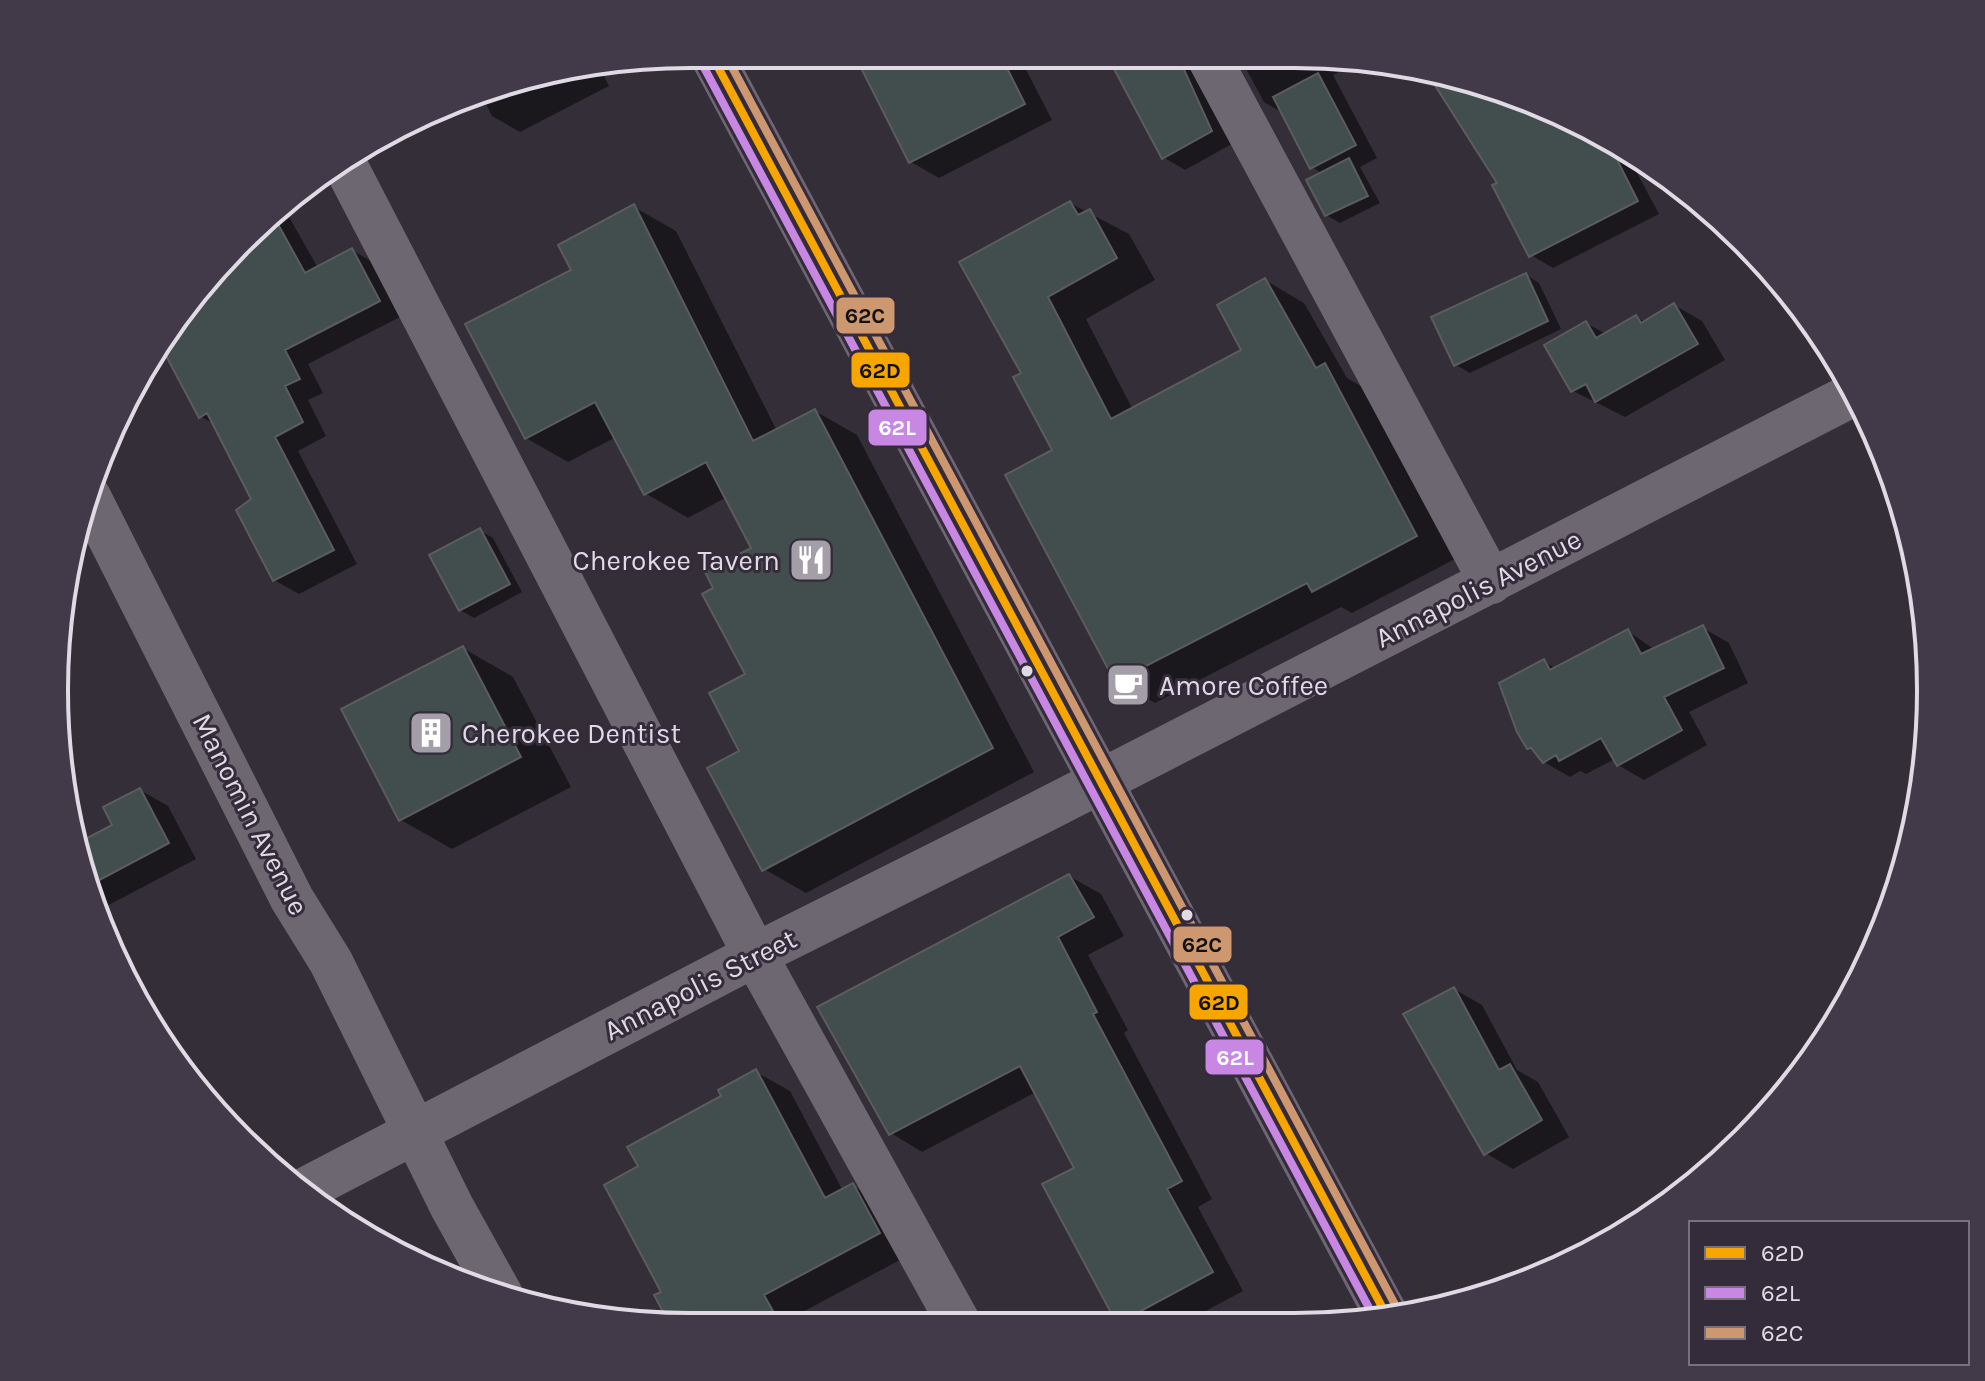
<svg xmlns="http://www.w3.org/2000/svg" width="1985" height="1381" font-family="Karla,sans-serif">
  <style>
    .shadow { fill: #0007 }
    .building { fill: #424e4d; stroke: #5a5c5d; stroke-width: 2 }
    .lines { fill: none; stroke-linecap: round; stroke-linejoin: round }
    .minor { stroke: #6d6772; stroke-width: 44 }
    .major { stroke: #6e6674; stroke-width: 44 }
    .bus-1-casing { stroke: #342b3b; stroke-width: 14 }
    .bus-2-casing { stroke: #342b3b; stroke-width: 14 }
    .bus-3-casing { stroke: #342b3b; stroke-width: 14 }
    .bus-1 { stroke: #f7a600; stroke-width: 8 }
    .bus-2 { stroke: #c787e3; stroke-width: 8 }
    .bus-3 { stroke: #cd976f; stroke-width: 8 }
    .bus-dot { fill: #dfdae4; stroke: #342b3b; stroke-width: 3 }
    .labels { text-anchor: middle; stroke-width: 6; stroke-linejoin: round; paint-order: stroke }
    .poi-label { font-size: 28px; fill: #dfdae4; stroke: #342b3b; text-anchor: start }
    .street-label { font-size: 28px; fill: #dfdae4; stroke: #342b3b }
    .rim { fill: none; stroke: #dfdae4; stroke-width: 4 }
    .line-badge { stroke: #342b3b; stroke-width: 3 }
    .badge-label { font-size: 22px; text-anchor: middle; font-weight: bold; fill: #fff }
    .pale-badge-label { font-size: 22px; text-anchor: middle; font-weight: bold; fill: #111 }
  </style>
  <rect width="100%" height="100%" fill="#332e38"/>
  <!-- shadow -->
  <path class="shadow" d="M853,54H1018L1052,120L939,178L911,162Z
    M1107,54H1207L1239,140L1185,170L1163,157Z
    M1238,54H1295L1361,61L1333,75L1377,158L1360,167L1380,203L1340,223L1326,215L1323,174L1312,167L1284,114L1264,102Z
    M599,66L609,86L520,132L492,116L482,96L525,76Z
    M1417,66L1576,120L1629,158L1659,214L1553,268L1531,255L1499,183L1440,89L1424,80Z
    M1070,203L1129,234L1155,280L1086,319L1133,410L1244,350L1265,280L1304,303L1347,378L1364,388L1455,559L1352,613L1341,607L1155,703L1116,681L1054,451L1024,374Z
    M634,207L676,231L777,431L815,411L857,435L1034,772L806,893L764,869L748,675L716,589L754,549L727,497L688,518L645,493L616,437L568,462L526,438L574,271Z
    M284,208L318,268L352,250L376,264L404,315L308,364L323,393L308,400L326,436L298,451L357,564L299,594L274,580L254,499L216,425L200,416L165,347L212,271Z
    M1526,275L1539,283L1561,329L1470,373L1456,365Z
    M1674,305L1702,321L1725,360L1625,417L1573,391L1586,323L1606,334L1636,317L1645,322Z
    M479,530L493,538L522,592L474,618L460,610Z
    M1703,628L1729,643L1748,683L1689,712L1707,745L1644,780L1618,765L1615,759L1586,774L1580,771L1570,777L1544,762L1537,753L1528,748L1544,662L1557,669L1628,631L1655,650Z
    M463,648L513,677L571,787L452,849L401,820Z
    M140,790L168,806L196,859L105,907L96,902L77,846L115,826Z
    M1911,840L1906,858L1899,846Z
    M1069,876L1101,894L1124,936L1088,955L1128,1030L1124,1033L1212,1199L1198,1207L1243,1291L1176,1327H1125L1118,1323L1076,1169L1036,1092L922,1152L891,1133Z
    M1454,989L1482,1005L1517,1070L1538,1082L1569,1137L1513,1169L1485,1153Z
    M756,1072L790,1091L843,1191L853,1186L887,1205L913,1253L797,1315L804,1327L673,1325L657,1296L663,1292L641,1167Z"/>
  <!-- building -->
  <path class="building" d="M854,54H1000L1025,104L909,163Z
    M1106,54H1177L1212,131L1162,159Z
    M1424,68L1576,120L1608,142L1638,201L1529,257L1492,185L1497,183Z
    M1318,73L1356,145L1310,169L1273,97Z
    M1349,158L1368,196L1325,216L1306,180Z
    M1070,201L1078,215L1090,209L1117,258L1048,297L1111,419L1241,350L1217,305L1265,278L1316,368L1325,363L1417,536L1312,592L1307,583L1115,682L1005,475L1052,450L1013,377L1021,373L959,262Z
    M634,204L753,441L815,409L993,748L762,871L707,768L739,751L709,693L745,674L702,594L713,588L705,572L751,548L706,462L644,495L595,402L525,439L465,324L571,270L558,245Z
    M274,217L305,273L352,248L380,301L285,350L300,379L285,386L303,422L275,437L334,550L273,581L236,510L251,499L207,413L199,418L163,350L212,271Z
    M1526,273L1548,321L1454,366L1431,317Z
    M1674,303L1698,344L1595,402L1586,384L1571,392L1544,345L1586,321L1596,338L1636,315L1641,323Z
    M480,528L510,584L459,611L429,555Z
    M1703,625L1724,668L1664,697L1682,730L1617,766L1601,738L1559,761L1556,755L1543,763L1531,748L1527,749L1517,732L1499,683L1544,659L1550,670L1628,629L1641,654Z
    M463,646L521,757L399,821L341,709Z
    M140,788L169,843L90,885L76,844L112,825L103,807Z
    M1069,874L1094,917L1058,937L1097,1012L1093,1014L1182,1181L1167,1189L1213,1272L1117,1324L1042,1184L1074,1168L1020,1066L889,1135L817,1007Z
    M1454,987L1499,1070L1510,1064L1542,1120L1484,1155L1403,1014Z
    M756,1069L825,1198L853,1183L880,1233L764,1295L782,1327L670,1325L654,1295L661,1292L604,1185L638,1166L627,1147L721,1096L718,1090Z"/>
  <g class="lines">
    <!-- minor -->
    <path class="minor" d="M1207,54L1491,582
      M342,159L755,955L961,1327
      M89,497L292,899L331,962L452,1207L501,1295
      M302,1191L755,955L1043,811L1854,394"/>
    <!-- major -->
    <path class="major" d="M711,54L1388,1318"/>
    <!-- bus-1 casing -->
    <g class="bus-1-casing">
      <path id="bus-1" d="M711,54L1388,1318"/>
    </g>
    <!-- bus-2 casing -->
    <g class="bus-2-casing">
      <path id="bus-2" d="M700,60L1375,1319"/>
    </g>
    <!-- bus-3 casing -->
    <g class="bus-3-casing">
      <path id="bus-3" d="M725,54L1399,1312"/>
    </g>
    <!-- bus-1 -->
    <use href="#bus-1" class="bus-1"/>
    <!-- bus-2 -->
    <use href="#bus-2" class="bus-2"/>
    <!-- bus-3 -->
    <use href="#bus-3" class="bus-3"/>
  </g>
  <!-- icons -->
  <defs>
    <g id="restaurant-square" transform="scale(2.3)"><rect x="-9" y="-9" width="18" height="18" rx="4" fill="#a39ea8" stroke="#342b3b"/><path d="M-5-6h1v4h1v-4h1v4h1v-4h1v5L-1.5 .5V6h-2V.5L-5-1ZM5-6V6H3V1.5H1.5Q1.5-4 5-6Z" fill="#fff"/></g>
    <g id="cafe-square" transform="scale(2.3)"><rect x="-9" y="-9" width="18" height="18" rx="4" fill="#a39ea8" stroke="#342b3b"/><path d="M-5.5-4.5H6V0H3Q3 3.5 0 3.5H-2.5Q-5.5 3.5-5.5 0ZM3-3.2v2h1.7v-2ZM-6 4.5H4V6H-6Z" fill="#fff"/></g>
    <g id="building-square" transform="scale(2.3)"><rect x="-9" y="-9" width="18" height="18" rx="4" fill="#a39ea8" stroke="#342b3b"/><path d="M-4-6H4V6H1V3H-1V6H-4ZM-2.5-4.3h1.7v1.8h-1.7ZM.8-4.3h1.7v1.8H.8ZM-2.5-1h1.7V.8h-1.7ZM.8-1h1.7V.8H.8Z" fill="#fff"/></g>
  </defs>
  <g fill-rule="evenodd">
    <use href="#restaurant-square" x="811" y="560"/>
    <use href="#cafe-square" x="1128" y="685"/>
    <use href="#building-square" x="431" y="733"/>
  </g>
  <!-- markers -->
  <g class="bus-dot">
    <circle cx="1027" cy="671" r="7"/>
    <circle cx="1187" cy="915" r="7"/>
  </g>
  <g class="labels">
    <!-- poi labels -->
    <g class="poi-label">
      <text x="780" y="570" text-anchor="end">Cherokee Tavern</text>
      <text x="1159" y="695">Amore Coffee</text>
      <text x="462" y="743">Cherokee Dentist</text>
    </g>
    <!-- street labels -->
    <g class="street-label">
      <text transform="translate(1478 588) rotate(-27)" y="10">Annapolis Avenue</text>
      <text transform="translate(251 814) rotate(63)" y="10">Manomin Avenue</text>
      <text transform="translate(700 984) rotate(-27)" y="10">Annapolis Street</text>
    </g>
  </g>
  <!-- crop -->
  <path d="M0 0H1985V1381H0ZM690 68H1295A622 622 0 0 1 1917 690V691A622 622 0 0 1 1295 1313H690A622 622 0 0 1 68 691V690A622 622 0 0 1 690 68Z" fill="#423949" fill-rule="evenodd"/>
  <path class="rim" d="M690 68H1295A622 622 0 0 1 1917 690V691A622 622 0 0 1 1295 1313H690A622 622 0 0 1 68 691V690A622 622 0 0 1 690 68Z"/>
  <g class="line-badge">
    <rect x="835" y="296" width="61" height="39" rx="8" fill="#cd976f"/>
    <rect x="850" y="351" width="61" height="38" rx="8" fill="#f7a600"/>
    <rect x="867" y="408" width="61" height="39" rx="8" fill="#c787e3"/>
    <rect x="1172" y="925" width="61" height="39" rx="8" fill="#cd976f"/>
    <rect x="1188" y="983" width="61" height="38" rx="8" fill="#f7a600"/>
    <rect x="1204" y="1038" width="61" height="38" rx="8" fill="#c787e3"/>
  </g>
  <g class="badge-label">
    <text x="897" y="435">62L</text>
    <text x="1235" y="1065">62L</text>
  </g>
  <g class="pale-badge-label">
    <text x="865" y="323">62C</text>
    <text x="880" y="378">62D</text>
    <text x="1202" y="952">62C</text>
    <text x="1219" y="1010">62D</text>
  </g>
  <!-- legend -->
  <rect x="1689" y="1221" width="280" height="144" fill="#342b3b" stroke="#78717f" stroke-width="2"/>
  <rect x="1705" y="1247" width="40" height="12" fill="#f7a600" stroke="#78717f" stroke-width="2"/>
  <text x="1761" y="1261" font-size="24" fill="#dfdae4">62D</text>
  <rect x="1705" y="1287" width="40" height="12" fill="#c787e3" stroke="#78717f" stroke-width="2"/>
  <text x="1761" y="1301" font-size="24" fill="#dfdae4">62L</text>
  <rect x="1705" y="1327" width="40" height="12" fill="#cd976f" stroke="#78717f" stroke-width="2"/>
  <text x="1761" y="1341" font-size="24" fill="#dfdae4">62C</text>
</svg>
